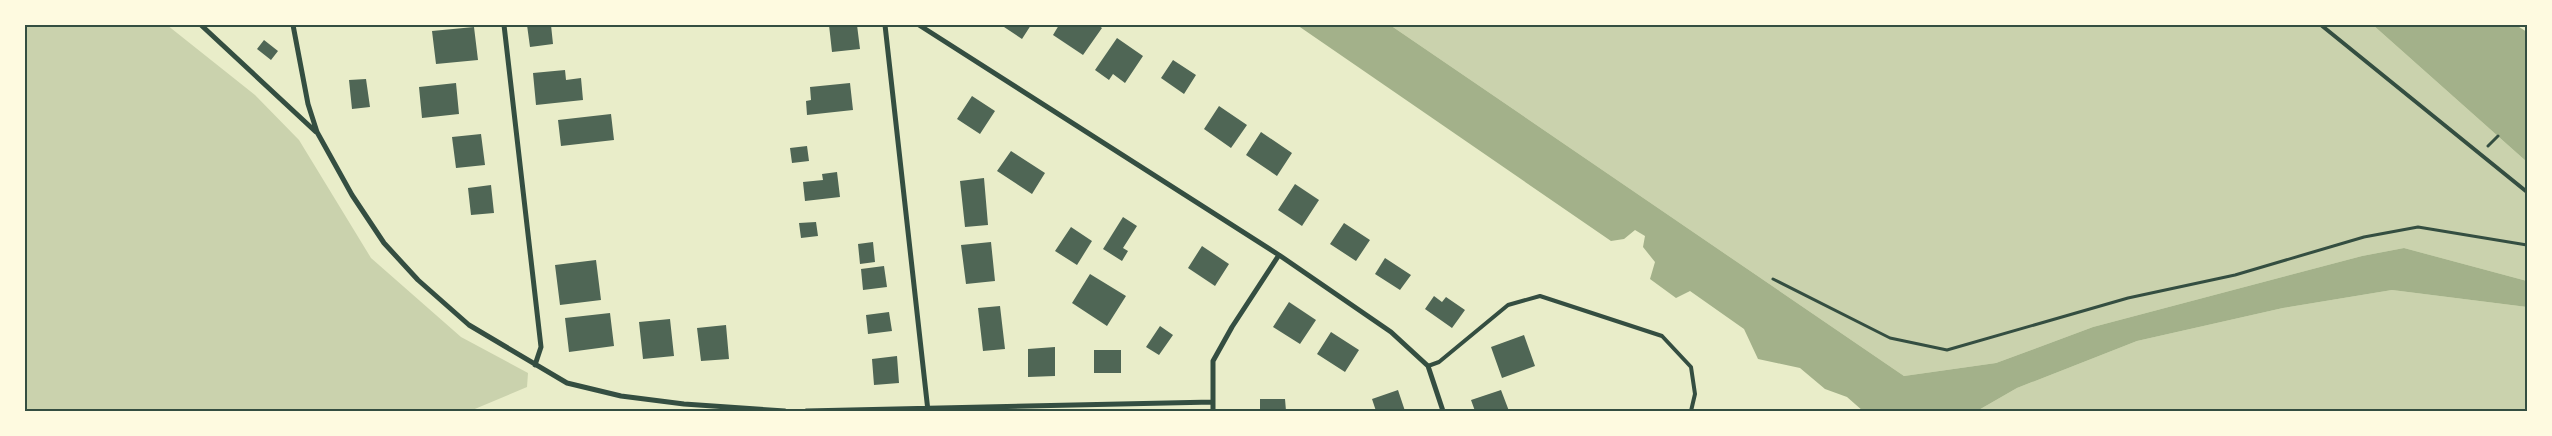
<svg xmlns="http://www.w3.org/2000/svg" width="2552" height="436" font-family="Inter,sans-serif">
  <style>
    .green { fill: #cad2ad }
    .water { fill: #a3b18a }
    .building { fill: #4f6655 }
    .lines { fill: none; stroke-linecap: round; stroke-linejoin: round }
    .path { stroke: #344e41; stroke-width: 3 }
    .service { stroke: #344e41; stroke-width: 4 }
    .minor { stroke: #344e41; stroke-width: 5 }
    .neatline { fill: none; stroke: #344e41; stroke-width: 2 }
  </style>
  <rect width="100%" height="100%" fill="#e9edc9"/>
  <!-- green -->
  <path class="green" d="M25,25H167L255,95L299,140L371,258L461,337L528,373L527,387L470,411H25Z
    M1390,25H2373L2527,162V281L2404,248L2362,256L2093,327L1996,363L1904,376Z
    M2392,290L2527,307V411H1977L2017,388L2137,341L2283,308Z"/>
  <!-- water -->
  <path class="water" d="M1297,25H1390L1904,376L1996,363L2093,327L2362,256L2404,248L2527,281V307L2392,290L2283,308L2137,341L2017,388L1977,411H1863L1847,397L1825,389L1800,368L1758,359L1744,329L1690,291L1676,298L1650,279L1655,262L1643,247L1645,236L1635,230L1624,239L1611,241Z
    M2373,25H2516L2527,32V162Z"/>
  <!-- building -->
  <path class="building" d="M527,25H551L553,44L530,47Z
    M829,25H857L860,49L832,52Z
    M1001,25H1031L1022,39Z
    M1059,25H1098L1102,28L1083,55L1053,35Z
    M474,27L478,60L436,64L432,31Z
    M1117,38L1143,56L1125,83L1113,74L1109,80L1095,70Z
    M264,40L278,51L271,60L257,49Z
    M1173,60L1196,75L1184,94L1161,78Z
    M565,70L566,80L581,78L583,100L536,105L533,73Z
    M366,79L370,107L352,109L349,80Z
    M456,83L459,114L422,118L419,87Z
    M850,83L853,110L807,115L806,101L811,100L810,87Z
    M972,96L995,111L980,134L957,119Z
    M1219,106L1247,125L1231,148L1204,129Z
    M611,114L614,140L561,146L558,120Z
    M1261,132L1292,153L1277,176L1246,155Z
    M481,134L485,165L456,168L452,137Z
    M807,146L809,161L792,163L790,148Z
    M1011,151L1045,173L1032,194L997,171Z
    M837,172L840,197L805,201L803,182L823,180L822,174Z
    M984,178L988,225L965,227L960,181Z
    M1295,184L1319,200L1302,226L1278,210Z
    M491,185L494,213L471,215L468,188Z
    M1123,217L1137,226L1123,248L1128,251L1122,261L1103,249Z
    M816,222L818,236L801,238L799,223Z
    M1344,223L1370,240L1356,261L1330,244Z
    M1071,227L1092,241L1077,265L1055,251Z
    M873,242L875,262L860,264L858,244Z
    M991,242L995,281L966,284L961,245Z
    M1202,246L1229,264L1215,286L1188,268Z
    M1385,258L1411,275L1400,290L1375,274Z
    M596,260L601,300L560,305L555,265Z
    M884,266L887,287L863,290L861,269Z
    M1090,274L1126,296L1107,326L1072,303Z
    M1434,296L1442,302L1446,297L1465,310L1452,328L1425,309Z
    M1289,302L1316,320L1300,344L1273,327Z
    M1000,306L1005,349L983,351L978,308Z
    M889,312L892,331L868,334L866,315Z
    M610,313L614,346L569,352L565,318Z
    M670,319L674,356L643,359L639,322Z
    M726,325L729,359L701,361L697,328Z
    M1160,326L1173,335L1159,355L1146,347Z
    M1331,332L1359,350L1345,372L1317,354Z
    M1524,335L1535,366L1502,378L1491,347Z
    M1055,347V376L1028,377V349Z
    M1094,350H1121V373H1094Z
    M897,356L899,383L874,385L872,359Z
    M1398,390L1405,411H1376L1372,399Z
    M1501,390L1509,411H1475L1471,400Z
    M1260,399H1285L1286,411H1260Z"/>
  <g class="lines">
    <!-- path -->
    <path class="path" d="M2488,146L2498,136
      M1773,279L1890,338L1947,350L2128,298L2235,275L2364,237L2418,227L2527,245"/>
    <!-- service -->
    <path class="service" d="M2321,25L2527,192
      M1428,366L1439,362L1508,305L1540,296L1662,336L1691,367L1695,394L1691,411"/>
    <!-- minor -->
    <path class="minor" d="M201,25L316,132
      M293,25L308,104L317,132L352,195L384,243L418,280L469,325L567,383L621,396L684,404L785,411
      M504,25L541,347L535,365
      M885,25L928,411
      M919,25L1279,255L1391,332L1428,366L1443,411
      M806,411L1213,402
      M1213,411V361L1232,327L1279,255"/>
  </g>
  <!-- border -->
  <rect width="2552" height="436" fill="none" stroke="#fefae0" stroke-width="52"/>
  <rect x="26" y="26" width="2500" height="384" class="neatline"/>
</svg>
